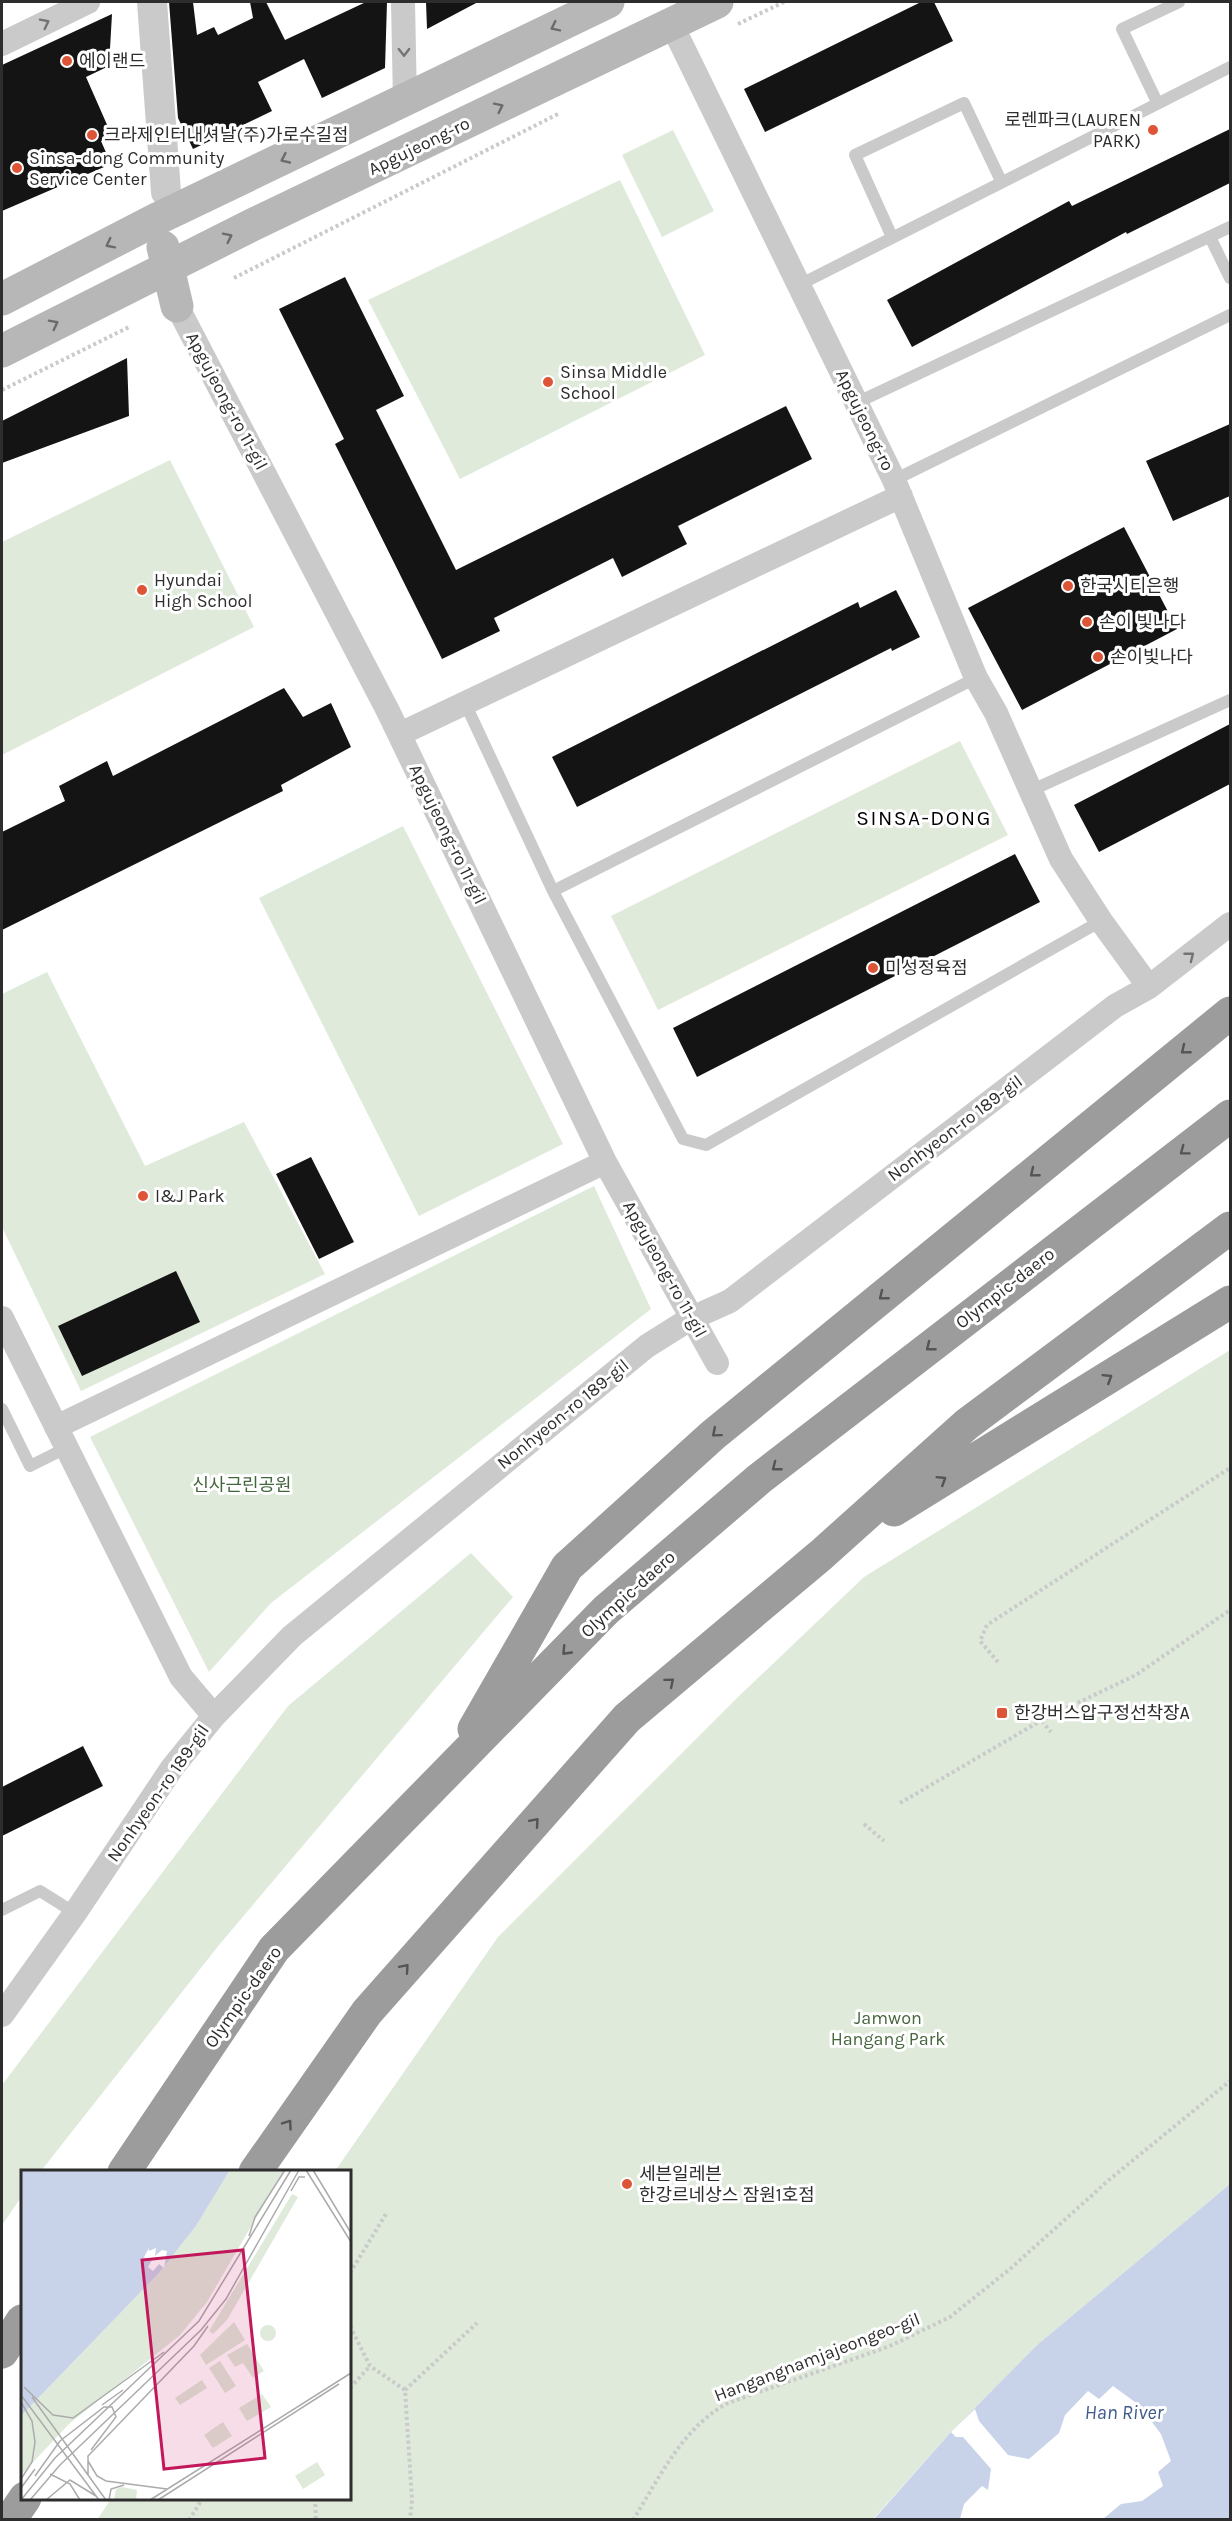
<svg xmlns="http://www.w3.org/2000/svg" width="1232" height="2521" font-family="Karla,'Noto Sans KR',sans-serif">
  <style>
    .green { fill: #dfeadb }
    .water { fill: #c8d3e9 }
    .pier { fill: #fff }
    .building { fill: #141414 }
    .lines { fill: none; stroke-linecap: round; stroke-linejoin: round }
    .path { stroke: #cacaca; stroke-width: 4; stroke-dasharray: 3 3; stroke-linecap: butt }
    .service { stroke: #cacaca; stroke-width: 12 }
    .minor { stroke: #cacaca; stroke-width: 24 }
    .tertiary { stroke: #cacaca; stroke-width: 30 }
    .secondary { stroke: #b7b7b7; stroke-width: 33 }
    .trunk { stroke: #9c9c9c; stroke-width: 33 }
    .oneway { stroke: #747474 }
    .oneway2 { stroke: #6b6b6b }
    .oneway3 { stroke: #545454 }
    .poi-dot { fill: #dd5536; stroke: #fff; stroke-width: 2 }
    .labels { text-anchor: middle; stroke-width: 6; stroke-linejoin: round; paint-order: stroke }
    .poi-label { font-size: 18px; fill: #2d2d2d; stroke: #fff; text-anchor: start }
    .street-label { font-size: 18px; fill: #2d2d2d; stroke: #fff }
    .park-label { font-size: 18px; fill: #45663d; stroke: #fff }
    .water-label { font-size: 20px; font-style: italic; fill: #3f5a8b; stroke: #fff }
    .quarter-label { font-size: 21px; letter-spacing: 1.5px; fill: #000; stroke: #fff }
    .inset-river { fill: none; stroke: #c8d3e9; stroke-width: 3 }
    .inset-road { fill: none; stroke: #ababab; stroke-width: 1.5 }
    .view { fill: #c2185b; fill-opacity: 0.15; stroke: #c2185b; stroke-width: 3 }
    .inset-edge { fill: none; stroke: #2d2d2d; stroke-width: 3 }
  </style>
  <rect width="100%" height="100%" fill="#fff"/>
  <!-- green -->
  <path class="green" d="M673,130L714,211L662,237L622,155Z
    M620,180L705,355L460,479L368,300Z
    M170,460L254,627L2,755V542Z
    M960,741L1008,835L658,1010L611,916Z
    M403,826L563,1144L419,1216L259,898Z
    M47,972L145,1166L244,1122L325,1274L81,1391L2,1227V994Z
    M594,1186L651,1309L271,1603L209,1672L90,1437Z
    M1230,1350V2184L1037,2345L951,2432L873,2519L97,2520L111,2499L350,2498V2172L335,2171L498,1937L737,1698L864,1577Z
    M471,1553L513,1597L219,1945L41,2171L22,2172V2196L2,2225V2085L288,1706Z"/>
  <!-- water -->
  <path class="water" d="M1230,2184V2519L873,2520L951,2432L1037,2345Z"/>
  <!-- pier -->
  <path class="pier" d="M1113,2386L1139,2405L1161,2434L1171,2461L1158,2472L1163,2486L1142,2501L1121,2504L1103,2519H960L964,2504L982,2486L988,2490L991,2469L963,2437H956L951,2432L975,2409L979,2421L1008,2455L1029,2459L1059,2433L1065,2415L1088,2391L1099,2399Z"/>
  <!-- building -->
  <path class="building" d="M169,2H193L197,35L214,27L218,35L253,18L250,2H266L285,40L366,2H387L385,68L322,98L304,59L258,82L272,111L193,149L178,118Z
    M426,2H478L427,29Z
    M921,2H934L953,41L765,132L744,89Z
    M112,14L109,66L86,77L112,136L101,141L111,164L2,211V65Z
    M1230,129V183L1127,234L1126,232L912,347L887,300L1069,201L1072,206Z
    M345,277L404,396L376,410L456,570L786,406L812,459L678,526L687,544L622,577L613,558L494,618L500,631L442,659L335,444L344,439L279,309Z
    M127,358L129,416L2,463V421Z
    M1230,424V496L1173,521L1146,461Z
    M1124,527L1177,629L1022,710L968,608Z
    M896,590L920,637L892,651L891,648L577,807L552,757L858,602L860,608Z
    M284,688L303,717L331,703L351,747L281,785L283,791L2,930V832L65,801L59,786L107,761L113,776Z
    M1230,724V784L1099,852L1074,805Z
    M1015,854L1040,902L697,1077L673,1028Z
    M311,1157L354,1242L319,1259L276,1174Z
    M176,1271L200,1322L82,1376L58,1326Z
    M83,1746L103,1786L2,1836V1787Z"/>
  <g class="lines">
    <!-- path -->
    <path class="path" d="M738,24L784,2
      M234,278L560,113
      M2,390L131,326
      M998,1662L980,1641L987,1625L1230,1468
      M1042,1721L1051,1732
      M900,1803L1042,1720L1136,1675L1230,1610
      M864,1824L884,1841
      M350,2273L386,2214
      M350,2326L370,2366L405,2390L412,2500L410,2520
      M350,2388L370,2366
      M405,2390L477,2323
      M315,2498L316,2520
      M189,2520L203,2498
      M633,2520C660,2477 682,2428 728,2403L890,2346L950,2317L1010,2269L1110,2179L1230,2081"/>
    <!-- service -->
    <path class="service" d="M1157,102L1122,29L1179,2
      M892,237L855,155L964,103L1001,181
      M1210,237L1230,278
      M799,285L1230,67
      M856,403L1230,227
      M894,480L1230,315
      M976,678L553,891L683,1139L706,1145L1101,921
      M465,703L553,891
      M1030,791L1230,700
      M2,1409L30,1466L66,1448
      M2,1910L40,1891L75,1913"/>
    <!-- minor -->
    <path class="minor" d="M403,2L405,102
      M671,23L894,480L976,678L996,713L1061,859L1101,921L1149,987
      M2,44L88,2
      M177,306L388,711L605,1162L717,1363
      M400,734L901,496
      M2,1318L181,1677L214,1716
      M56,1427L605,1162
      M2,2015L75,1913L172,1768L214,1716L292,1636L647,1346L690,1319L730,1301L1115,1006L1149,987L1230,924"/>
    <!-- tertiary -->
    <path class="tertiary" d="M152,2L166,192"/>
    <!-- secondary -->
    <path class="secondary" d="M163,247L177,306
      M2,299L159,218L608,2
      M2,351L252,225L717,2"/>
    <!-- trunk -->
    <path class="trunk" d="M894,1510L1230,1302
      M474,1729L567,1567L713,1435L1230,1013
      M124,2172L274,1949L606,1610L759,1479L1230,1116
      M255,2172L367,2012L627,1718L821,1555L967,1424L1230,1228
      M2,2352L22,2321
      M10,2520L25,2498"/>
  </g>
  <!-- one-way arrows -->
  <defs><path id="oneway-chevron" d="M-2-3.5L2.5 0L-2 3.5" fill="none" stroke-width="1.6" stroke-linecap="round" stroke-linejoin="round" transform="scale(1.5)"/></defs>
  <g class="oneway">
    <use href="#oneway-chevron" transform="translate(45 23) rotate(-27)"/>
    <use href="#oneway-chevron" transform="translate(404 52) rotate(89)"/>
    <use href="#oneway-chevron" transform="translate(1190 956) rotate(-38)"/>
  </g>
  <g class="oneway2">
    <use href="#oneway-chevron" transform="translate(555 27) rotate(154)"/>
    <use href="#oneway-chevron" transform="translate(499 107) rotate(-26)"/>
    <use href="#oneway-chevron" transform="translate(285 159) rotate(155)"/>
    <use href="#oneway-chevron" transform="translate(228 237) rotate(-26)"/>
    <use href="#oneway-chevron" transform="translate(110 244) rotate(153)"/>
    <use href="#oneway-chevron" transform="translate(54 324) rotate(-27)"/>
  </g>
  <g class="oneway3">
    <use href="#oneway-chevron" transform="translate(1185 1050) rotate(141)"/>
    <use href="#oneway-chevron" transform="translate(1184 1151) rotate(143)"/>
    <use href="#oneway-chevron" transform="translate(1034 1173) rotate(141)"/>
    <use href="#oneway-chevron" transform="translate(883 1296) rotate(141)"/>
    <use href="#oneway-chevron" transform="translate(930 1347) rotate(142)"/>
    <use href="#oneway-chevron" transform="translate(1108 1378) rotate(-32)"/>
    <use href="#oneway-chevron" transform="translate(716 1433) rotate(140)"/>
    <use href="#oneway-chevron" transform="translate(776 1467) rotate(142)"/>
    <use href="#oneway-chevron" transform="translate(942 1480) rotate(-32)"/>
    <use href="#oneway-chevron" transform="translate(566 1651) rotate(134)"/>
    <use href="#oneway-chevron" transform="translate(670 1682) rotate(-40)"/>
    <use href="#oneway-chevron" transform="translate(535 1822) rotate(-49)"/>
    <use href="#oneway-chevron" transform="translate(405 1968) rotate(-49)"/>
    <use href="#oneway-chevron" transform="translate(288 2124) rotate(-55)"/>
  </g>
  <!-- markers -->
  <g class="poi-dot">
    <circle cx="67" cy="61" r="6"/>
    <circle cx="1153" cy="130" r="6"/>
    <circle cx="92" cy="135" r="6"/>
    <circle cx="17" cy="168" r="6"/>
    <circle cx="548" cy="382" r="6"/>
    <circle cx="1068" cy="586" r="6"/>
    <circle cx="142" cy="590" r="6"/>
    <circle cx="1087" cy="622" r="6"/>
    <circle cx="1098" cy="657" r="6"/>
    <circle cx="873" cy="968" r="6"/>
    <circle cx="143" cy="1196" r="6"/>
    <rect x="996" y="1707" width="12" height="12" rx="3"/>
    <circle cx="627" cy="2184" r="6"/>
  </g>
  <g class="labels">
    <!-- poi labels -->
    <g class="poi-label">
      <text x="79" y="67">에이랜드</text>
      <text x="1141" y="126" text-anchor="end">로렌파크(LAUREN<tspan x="1141" dy="21">PARK)</tspan></text>
      <text x="104" y="141">크라제인터내셔날(주)가로수길점</text>
      <text x="29" y="164">Sinsa-dong Community<tspan x="29" dy="21">Service Center</tspan></text>
      <text x="560" y="378">Sinsa Middle<tspan x="560" dy="21">School</tspan></text>
      <text x="154" y="586">Hyundai<tspan x="154" dy="21">High School</tspan></text>
      <text x="1080" y="592">한국시티은행</text>
      <text x="1099" y="628">손이 빛나다</text>
      <text x="1110" y="663">손이빛나다</text>
      <text x="885" y="974">미성정육점</text>
      <text x="155" y="1202">I&amp;J Park</text>
      <text x="1014" y="1719">한강버스압구정선착장A</text>
      <text x="639" y="2180">세븐일레븐<tspan x="639" dy="21">한강르네상스 잠원1호점</tspan></text>
    </g>
    <!-- street labels -->
    <g class="street-label">
      <text transform="translate(419 146) rotate(-26)" y="6">Apgujeong-ro</text>
      <text transform="translate(227 401) rotate(62)" y="6">Apgujeong-ro 11-gil</text>
      <text transform="translate(865 420) rotate(64)" y="6">Apgujeong-ro</text>
      <text transform="translate(448 834) rotate(64)" y="6">Apgujeong-ro 11-gil</text>
      <text transform="translate(955 1128) rotate(-37)" y="6">Nonhyeon-ro 189-gil</text>
      <text transform="translate(665 1269) rotate(61)" y="6">Apgujeong-ro 11-gil</text>
      <text transform="translate(1005 1288) rotate(-38)" y="6">Olympic-daero</text>
      <text transform="translate(563 1414) rotate(-39)" y="6">Nonhyeon-ro 189-gil</text>
      <text transform="translate(628 1594) rotate(-42)" y="6">Olympic-daero</text>
      <text transform="translate(158 1793) rotate(-55)" y="6">Nonhyeon-ro 189-gil</text>
      <text transform="translate(243 1997) rotate(-55)" y="6">Olympic-daero</text>
      <text transform="translate(817 2357) rotate(-21)" y="6">Hangangnamjajeongeo-gil</text>
    </g>
    <!-- park labels -->
    <g class="park-label">
      <text x="242" y="1491">신사근린공원</text>
      <text x="888" y="2024">Jamwon<tspan x="888" dy="21">Hangang Park</tspan></text>
    </g>
    <!-- water labels -->
    <g class="water-label">
      <text x="1124" y="2419">Han River</text>
    </g>
    <!-- quarter labels -->
    <g class="quarter-label">
      <text x="924" y="825">SINSA-DONG</text>
    </g>
  </g>
  <!-- overview -->
  <g transform="translate(21 2170)">
    <rect width="330" height="330" fill="#fff"/>
    <path d="M209,0H263L186,132L159,165L48,254L0,305V246L138,103L175,56ZM271,24L277,27L206,150L192,164L188,161ZM213,152L224,170L185,195L179,185ZM239 163a8 8 0 1 1 16 0a8 8 0 1 1-16 0ZM226,174L243,201L232,208L222,193L214,197L206,185ZM199,191L215,216L204,223L188,198ZM181,210L186,218L159,235L154,228ZM241,224L250,237L226,251L218,238ZM202,252L211,266L192,278L183,265ZM296,292L304,305L282,319L274,306ZM101,317L116,320L115,330H93L95,319Z" fill="#dfeadb"/>
    <path d="M0,0H209L175,56L138,103L0,246Z" fill="#c8d3e9"/>
    <path d="M128,78V81L135,78L134,86L141,80L146,81L143,98L138,94L132,101L127,97L133,87L126,90L123,87Z" fill="#fff"/>
    <path class="inset-river" d="M19,93L51,0M0,121L71,14M0,136L18,98M0,163L30,162L55,174L50,148L54,104L76,0"/>
    <path class="inset-road" d="M285,0L330,72M292,0L330,63M270,21L278,7H284M228,66L234,47L264,0M3,217L32,245L52,248L143,182M0,225L78,330M11,227L85,330M0,232L11,251L14,272L11,292L0,309M81,235L102,220M67,291L76,306L85,311L146,319M29,304L49,314L59,330M67,305V286L173,176L187,156M14,306L39,271L83,237H91L95,247L70,280M0,318L14,299M0,330L34,288L178,151L270,0M9,330L39,295L180,160L205,129L278,0M25,330L49,310L75,326M88,330L90,319L103,315M129,330L330,203M137,330L318,214"/>
    <path class="view" d="M222,80L244,288L143,299L121,90Z"/>
    <rect width="330" height="330" class="inset-edge"/>
  </g>
  <!-- border -->
  <rect width="1232" height="2521" fill="none" stroke="#2d2d2d" stroke-width="6"/>
</svg>
